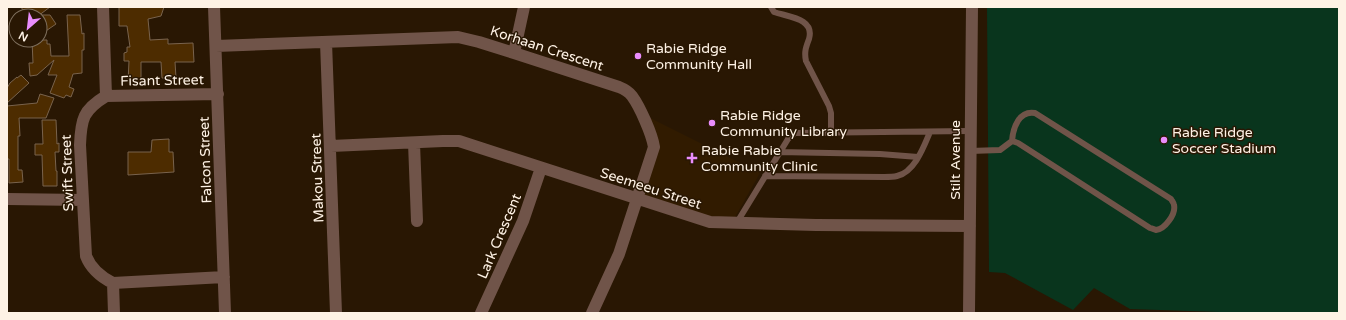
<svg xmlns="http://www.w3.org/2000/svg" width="1346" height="320" font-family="'Varela Round',sans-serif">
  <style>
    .built { fill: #311b00 }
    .green { fill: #09351d }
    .building { fill: #4d2c00; stroke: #79634d }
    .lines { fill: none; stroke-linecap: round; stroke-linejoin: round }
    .lane { stroke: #705449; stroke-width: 6 }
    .street { stroke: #705449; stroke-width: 12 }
    .poi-dot { fill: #ea8dfd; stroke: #291703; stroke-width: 1.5 }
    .labels { text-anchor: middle; stroke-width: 3; stroke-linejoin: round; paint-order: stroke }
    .street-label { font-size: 14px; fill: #fef2e5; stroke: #291703 }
    .poi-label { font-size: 14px; fill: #fef2e5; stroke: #291703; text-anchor: start }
  </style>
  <rect width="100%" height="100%" fill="#291703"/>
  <!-- built -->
  <path class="built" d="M644,115L760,173L734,219L708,218L641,196L657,143Z"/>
  <!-- green -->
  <path class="green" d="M987,7H1339V313H1248L1130,309L1094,288L1073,310L1005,273L989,272Z"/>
  <!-- building -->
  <path class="building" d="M21,7H50L38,16H27Z
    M119,7H164L161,16L148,19L150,40L168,39V44L193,43L194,62H175L176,78H162L161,62H141V82H128L129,61H124V53L127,52V47H130L127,26H119Z
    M40,15H50L56,24L40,35Z
    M67,15H80L82,34L84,33V50H82V73L73,74L69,87L74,89L71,97L66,95L64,98L50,93L57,75H48L54,60L37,75L30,76L29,63H33L32,40H47V44H50L51,56H69Z
    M21,75L29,83L7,103V88L10,83L17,77V78Z
    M40,94L54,98L46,118H19L20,136H18V170H22L23,182L9,183V159H7V106L37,103Z
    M42,120H56L57,144L59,143V152H55L56,171H57V186H43L42,155H35V144H43Z
    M169,139V152H173L174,172L128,175V152H151L152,140Z"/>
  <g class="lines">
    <!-- lane -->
    <path class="lane" d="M771,7L774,12C788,17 815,18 809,39C806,47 804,52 806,61L829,106L831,113V132
      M970,151L1000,150L1012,141L1018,143L1150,228C1151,228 1156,230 1156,230C1165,229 1176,214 1174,205C1174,203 1172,201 1171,199L1035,113C1019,110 1013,128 1012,141
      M779,152L880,154L918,157
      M765,176L884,177C889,177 893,177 897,176C915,172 924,146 930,132
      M736,224L788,139L795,133L970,131"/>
    <!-- street -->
    <path class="street" d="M103,7L106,96
      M214,7L225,313
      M326,42L336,313
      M216,46L458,37L479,42L514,53L619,87C624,89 629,92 632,96C640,107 652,134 654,147L619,254L592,313
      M514,53L524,7
      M106,96C83,110 81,119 80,145L86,256C91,269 101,277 113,283
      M106,96L218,94
      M414,143L417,221
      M331,146L443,141H459L710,222L816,225L970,226
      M7,199L83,200
      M113,283L224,277
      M113,283L114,313
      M481,313L523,221L541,168
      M969,313L972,7"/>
  </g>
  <!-- markers -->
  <g class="poi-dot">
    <circle cx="638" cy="56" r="4"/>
    <circle cx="712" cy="123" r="4"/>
    <circle cx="1164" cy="140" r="4"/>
    <path d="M690 152h4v4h4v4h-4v4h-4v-4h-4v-4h4z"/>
  </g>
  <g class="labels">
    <!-- street labels -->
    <g class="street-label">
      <text transform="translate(547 48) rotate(18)" y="5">Korhaan Crescent</text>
      <text transform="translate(162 80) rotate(-1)" y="5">Fisant Street</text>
      <text transform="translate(205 160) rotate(-92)" y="5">Falcon Street</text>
      <text transform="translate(955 160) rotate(-90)" y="5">Stilt Avenue</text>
      <text transform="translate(67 173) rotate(-92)" y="5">Swift Street</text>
      <text transform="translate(317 178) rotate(-92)" y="5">Makou Street</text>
      <text transform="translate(651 188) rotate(18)" y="5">Seemeeu Street</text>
      <text transform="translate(499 236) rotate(-67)" y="5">Lark Crescent</text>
    </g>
    <!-- poi labels -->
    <g class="poi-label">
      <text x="646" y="53">Rabie Ridge<tspan x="646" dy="16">Community Hall</tspan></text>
      <text x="720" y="120">Rabie Ridge<tspan x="720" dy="16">Community Library</tspan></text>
      <text x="1172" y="137">Rabie Ridge<tspan x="1172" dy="16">Soccer Stadium</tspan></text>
      <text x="701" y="155">Rabie Rabie<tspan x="701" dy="16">Community Clinic</tspan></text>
    </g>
  </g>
  <!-- border -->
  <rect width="1346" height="320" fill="none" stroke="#fef2e5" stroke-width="16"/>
  <!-- north arrow -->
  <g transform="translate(28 28) rotate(208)"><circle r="19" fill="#291703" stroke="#7e6f5d"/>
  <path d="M0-3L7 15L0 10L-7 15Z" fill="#ea8dfd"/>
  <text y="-6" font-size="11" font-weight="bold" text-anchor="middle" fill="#fef2e5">N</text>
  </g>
</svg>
